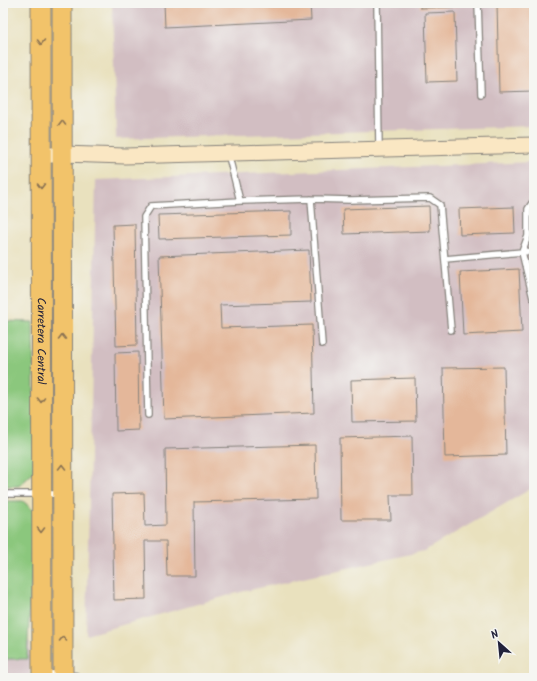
<svg xmlns="http://www.w3.org/2000/svg" width="537" height="681" font-family="Kalam,sans-serif">
  <style>
    .industrial { fill: #d2bec2 }
    .green { fill: #8bc77d; stroke: #56745c }
    .building { fill: #e4b79a }
    .lines { fill: none; stroke-linecap: round; stroke-linejoin: round }
    .lane-casing { stroke: #86827c; stroke-width: 8 }
    .street-casing { stroke: #86827c; stroke-width: 13 }
    .secondary-casing { stroke: #86827c; stroke-width: 17 }
    .highway-casing { stroke: #86827c; stroke-width: 21 }
    .lane { stroke: #fff; stroke-width: 5.5 }
    .street { stroke: #fff; stroke-width: 11 }
    .secondary { stroke: #fae7c3; stroke-width: 15 }
    .highway { stroke: #f2c36a; stroke-width: 19 }
    .oneway { stroke: #8a7252 }
    .labels { text-anchor: middle; stroke-width: 3; stroke-linejoin: round; paint-order: stroke }
    .street-label { font-size: 12px; fill: #22223b; stroke: #f6f6f2 }
  </style>
  <rect width="100%" height="100%" fill="#f6f6f2"/>
  <filter id="ink" filterUnits="userSpaceOnUse"><feTurbulence type="fractalNoise" baseFrequency=".025" numOctaves="2"/><feDisplacementMap in="SourceGraphic" scale="8" xChannelSelector="R" yChannelSelector="G"/><feConvolveMatrix kernelMatrix="1 2 1 2 8 2 1 2 1" color-interpolation-filters="sRGB"/></filter>
  <filter id="wash" filterUnits="userSpaceOnUse"><feTurbulence type="fractalNoise" baseFrequency=".012" numOctaves="4" result="noise"/><feDisplacementMap in="SourceGraphic" scale="16" xChannelSelector="R" yChannelSelector="G"/><feGaussianBlur stdDeviation="0.9" result="paint"/><feColorMatrix in="noise" values="0 0 0 0 0 0 0 0 0 0 0 0 0 0 0 0 0 1.4 0 .05"/><feComposite in="paint" operator="in"/></filter>
  <g filter="url(#wash)">
    <rect width="100%" height="100%" fill="#e9e1be"/>
    <!-- industrial -->
    <path class="industrial" d="M112,3H534V126L116,139Z
      M534,162V487L424,551L241,592L86,635L96,180Z
      M3,642H30V678H3Z"/>
    <!-- green -->
    <path class="green" d="M3,321L33,322L35,471L19,486H3Z
      M3,501H23L35,512L27,659H3Z"/>
    <g id="blocks">
      <!-- building -->
      <path class="building" d="M164,3H310L311,20L165,27Z
        M420,3H457V7L420,8Z
        M497,3H534V91L499,92Z
        M455,12L457,81L427,82L425,13Z
        M429,206L430,231L344,234L343,209Z
        M514,207L515,233L460,235L459,209Z
        M291,211V235L159,239L158,215Z
        M135,224L137,345L116,346L113,225Z
        M309,250L311,302L220,305L221,328L312,325L314,413L164,419L159,256Z
        M519,269L522,332L463,335L460,272Z
        M138,352L139,430L116,431L115,353Z
        M504,367L506,455L445,457L443,368Z
        M415,378L416,421L352,422L351,380Z
        M412,436L413,495H390L391,520H341L340,438Z
        M315,445L316,499L194,502L195,576H167L166,541H145L146,599L114,600L112,494L144,493L145,526L166,525L165,449Z"/>
    </g>
  </g>
  <g filter="url(#ink)">
    <use href="#blocks" fill-opacity="0" stroke="#86827c" stroke-width="1"/>
    <g class="lines">
      <!-- lane casing -->
      <g class="lane-casing">
        <path id="lane" d="M377,3L379,149
          M478,3L481,94
          M311,199L322,344
          M240,201L311,199L350,200L430,198L440,205L451,330
          M534,251L522,252L533,298L534,299
          M445,259L522,252L528,236V209L532,203H534
          M148,415L144,217L151,206L240,201L228,153
          M3,494H61"/>
      </g>
      <!-- street casing -->
      <g class="street-casing">
        <path id="street" d="M42,676L75,678"/>
      </g>
      <!-- secondary casing -->
      <g class="secondary-casing">
        <path id="secondary" d="M41,156L62,154L125,156L534,145"/>
      </g>
      <!-- highway casing -->
      <g class="highway-casing">
        <g id="highway">
          <path id="s1" d="M41,3L42,678"/>
          <path d="M62,3L63,678"/>
        </g>
      </g>
      <!-- lane -->
      <use href="#lane" class="lane"/>
      <!-- street -->
      <use href="#street" class="street"/>
      <!-- secondary -->
      <use href="#secondary" class="secondary"/>
      <!-- highway -->
      <use href="#highway" class="highway"/>
    </g>
    <!-- one-way arrows -->
    <defs><path id="oneway-chevron" d="M-2-3.5L2.5 0L-2 3.5" fill="none" stroke-width="1.6" stroke-linecap="round" stroke-linejoin="round"/></defs>
    <g class="oneway">
      <use href="#oneway-chevron" transform="translate(41 42) rotate(90)"/>
      <use href="#oneway-chevron" transform="translate(62 123) rotate(-90)"/>
      <use href="#oneway-chevron" transform="translate(41 186) rotate(90)"/>
      <use href="#oneway-chevron" transform="translate(62 337) rotate(-90)"/>
      <use href="#oneway-chevron" transform="translate(41 400) rotate(90)"/>
      <use href="#oneway-chevron" transform="translate(62 467) rotate(-90)"/>
      <use href="#oneway-chevron" transform="translate(41 530) rotate(90)"/>
      <use href="#oneway-chevron" transform="translate(63 639) rotate(-90)"/>
    </g>
  </g>
  <g class="labels">
    <!-- street labels -->
    <g class="street-label">
      <text dy="4" stroke="none"><textPath href="#s1" startOffset="338">Carretera Central</textPath></text>
    </g>
  </g>
  <!-- margin -->
  <rect width="537" height="681" fill="none" stroke="#f6f6f2" stroke-width="16"/>
  <!-- north arrow -->
  <g transform="translate(499 643) rotate(333)" stroke="#f6f6f2" stroke-width="3" paint-order="stroke">
  <path d="M0-3L7 15L0 10L-7 15Z" fill="#22223b"/>
  <text y="-6" font-size="11" font-weight="bold" text-anchor="middle" fill="#22223b">N</text>
  </g>
</svg>
